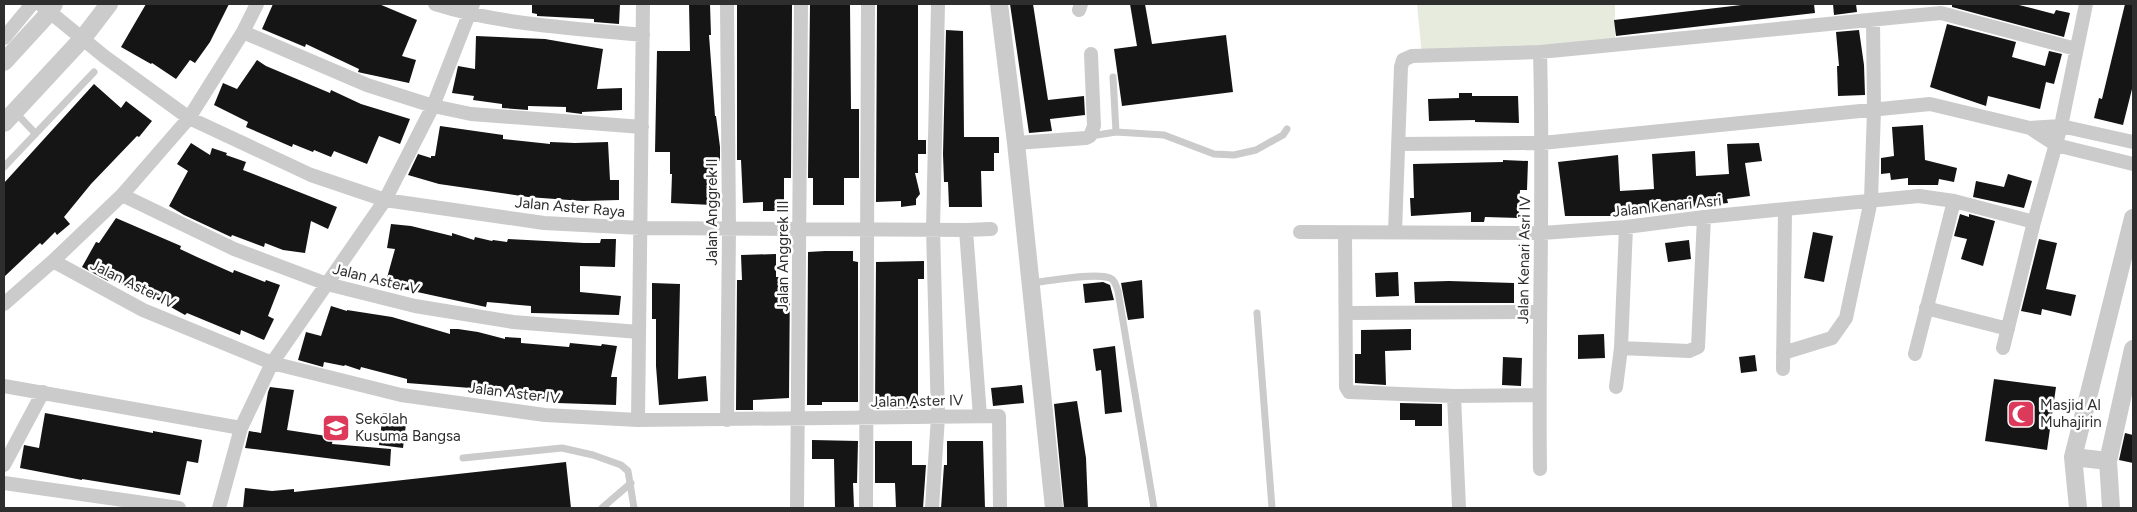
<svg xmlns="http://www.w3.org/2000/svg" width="2137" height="512" font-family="Figtree,sans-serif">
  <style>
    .green { fill: #e6ebdd }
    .building { fill: #151515 }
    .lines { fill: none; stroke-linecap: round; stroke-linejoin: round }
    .service { stroke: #cbcbcb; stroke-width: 7 }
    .minor { stroke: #cbcbcb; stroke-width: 14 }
    .tertiary { stroke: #cbcbcb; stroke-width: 18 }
    .labels { text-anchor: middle; stroke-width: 5; stroke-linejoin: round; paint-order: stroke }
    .street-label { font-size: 15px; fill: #2e2e2e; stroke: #fff }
    .poi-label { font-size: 15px; fill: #2e2e2e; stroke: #fff; text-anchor: start }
  </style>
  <rect width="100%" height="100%" fill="#fff"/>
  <!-- green -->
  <path class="green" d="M1417,4H1615V45L1422,56Z"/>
  <!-- building -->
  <path class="building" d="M146,4H229L210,42L195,63L190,60L176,79L152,63L151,64L121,47Z
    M273,4H379L417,20L402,56L416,60L409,83L362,73L358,72L359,69L306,44L305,47L262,29Z
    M532,4H620L619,24L594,22V19L537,16V14L532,13Z
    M689,4H710L711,35H709L715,116H716L720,147V161H713L712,205L671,203L672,174H670V152H655L657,51H690Z
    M737,4H792L791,178H784V211H763V202L743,203L741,160H737Z
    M810,4H850L851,109H859V178H844V205H813V178H808Z
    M877,4H918V140H926V154H918V173H915L920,194L916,199V205L901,207V201L876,202Z
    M1010,4H1033L1048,100L1084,96L1085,115L1050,119L1052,131L1029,133Z
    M1130,4H1145L1152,44L1226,35L1233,92L1122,106L1114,49L1137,46Z
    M1750,4H1814L1815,13L1616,36L1614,20Z
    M1833,4H1856L1857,12L1834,15Z
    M1952,4H2015L2054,14L2056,10L2070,13L2064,37L1952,7Z
    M2125,4H2133V85L2123,125L2094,118L2099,98L2102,99Z
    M1947,24L2016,42L2012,57L2045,66L2049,51L2062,54L2054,84L2046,82L2040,109L1988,96L1986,106L1930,87Z
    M946,30L963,31L964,137H999V153H994V171H981L982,207H949L948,182H944L943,154Z
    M1859,30L1864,65L1865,95L1838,96L1837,66H1839L1836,32Z
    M476,36L545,39L603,49L597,89L622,88V110L582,112V114L566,112V107L528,106V110L502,108V104L473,100L474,96L452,93L458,66L475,69Z
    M257,60L266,66L330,93L331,90L361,104L410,119L400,144L379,136L367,164L334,151L331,157L314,150L313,152L293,144L292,147L246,127L248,122L214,105L223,83L237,89Z
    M94,84L121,108L126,101L152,121L139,137L137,136L91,184L64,217L70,224L57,235L55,232L42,245L40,243L4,277V183Z
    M1459,93H1472V96H1518L1519,123L1475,122V120L1429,121L1428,99L1459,98Z
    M1923,125L1925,160L1957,168L1954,182L1939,179L1938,185H1908V178L1891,180L1890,173L1881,174V158L1894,156L1892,127Z
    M440,126L503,135V139L550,144V142L575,143L608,142L610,180H619V200L583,201L528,197L439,184L408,175L418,154L431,158V156H435Z
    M191,143L210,155L212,148L227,153L226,155L246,162L243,170L337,207L328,229L311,221L305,253L283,250L265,243L264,247L232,235L231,237L184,215L169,206L188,171L177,164Z
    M1759,143L1762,161L1745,163L1750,196L1727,199L1728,203L1682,208L1670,211L1625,215V216H1565L1558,162L1618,155L1620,191L1654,189L1652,154L1695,151L1696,176L1729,174L1727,144Z
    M1503,160L1528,161L1527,190H1520L1519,218L1485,217L1484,222H1471V212L1411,216L1410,198H1414L1413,164L1503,162Z
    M2008,174L2032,181L2024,208L1973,197L1976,181L2004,187Z
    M1960,214L1969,217V214L1995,221L1983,266L1961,259L1967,239L1954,236Z
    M116,218L181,246L180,249L197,257L233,273L234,270L265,282L266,280L280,285L268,316L274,319L264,340L241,330L240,335L187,313L185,315L151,296L150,298L110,279L108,281L82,267L96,242L99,243Z
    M391,224L411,226L452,236V233L474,240L475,237L492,241L493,240L507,242L508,239L584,243H600L601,239H616L615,267L580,266V292L621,296L619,315L531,313V306L487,302L486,307L385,285L395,249L387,248Z
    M1813,232L1833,236L1824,282L1804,278Z
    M2039,239L2057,243L2046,289L2076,295L2071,316L2042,309L2041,315L2021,311Z
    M1689,240L1691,259L1668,262L1665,243Z
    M825,251H853V261L858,262V402H822V405H807L808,252Z
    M776,254V277H790L789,398L753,400V410H736L737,280H742L741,255Z
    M924,261V279H918V408L875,409L876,262Z
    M1398,272L1399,296L1376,297L1375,273Z
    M1142,280L1144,318L1128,320L1121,283Z
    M1449,281L1514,283V303H1415L1414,282Z
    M1103,282L1110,285L1114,300L1085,303L1083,284Z
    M652,283L680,284L678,379L706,376L708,401L659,405L656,366V319H652Z
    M331,306L347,311V310L392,317L450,334V329H458L478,332L505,339V337L521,338V343L569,347L570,343L601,346L602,344L617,346L611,377H617L616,405L557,403V401L496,390L407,383V379L361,367L360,370L345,365L344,366L324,362L323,367L298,360L306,332L321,336Z
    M1411,329V350L1385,351L1386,385L1355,383V354H1361V330Z
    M1604,334L1605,358L1578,359V335Z
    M1115,346L1122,412L1105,414L1101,370L1096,371L1093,349Z
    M1755,355L1757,371L1741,373L1739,357Z
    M1503,357L1522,358L1521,386L1502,385Z
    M1994,379L2056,387L2047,450L1985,441Z
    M1022,385L1024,403L993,406L991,388Z
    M270,387L294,390L287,430L333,437L332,444L391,449L390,466L245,448L249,431L261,433L268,392Z
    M1077,401L1086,458L1088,508H1064L1054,404Z
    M1400,403L1442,404V426H1415V420H1400Z
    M45,413L153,433V431L202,440L198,463L187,461L180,495L82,479V480L20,468L24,445L39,448Z
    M383,413L407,416L403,448L379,445Z
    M2125,433L2133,435V463L2119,460Z
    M812,440L858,441L857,483H853L854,508H835L834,459H812Z
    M875,441H912V465H926L923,508H896L895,483H875Z
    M947,441H983L985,508H941L944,465H947Z
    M566,462L571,508H243L245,488L272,491L294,489V492Z"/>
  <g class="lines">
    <!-- service -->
    <path class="service" d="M1113,77L1116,132
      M16,113L35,133
      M1091,136L1116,132L1164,135L1214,154L1234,155L1256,150L1283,135L1287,129
      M4,167L94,72
      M1032,283C1049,281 1095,272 1110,278C1115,280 1116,286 1118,291L1154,508
      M1257,313L1272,508
      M463,458L562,448L593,455L621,465L628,471L634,508
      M602,508L631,483"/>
    <!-- minor -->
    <path class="minor" d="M40,4L105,57L189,118L311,175L385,200L544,223L641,228L966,230L991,229
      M435,4C502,25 573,28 643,35
      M1079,10L1081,4
      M243,32L367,85L433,106L471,114L642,127
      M4,38L32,4
      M1540,52C1544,191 1538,330 1540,469
      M2030,128L2056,145L2133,164
      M1016,143L1086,138L1090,136L1094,126L1091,54
      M1398,144L1542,143L1930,104L2030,128L2061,126L2133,142
      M122,195L234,249L327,284L415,306L513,322L639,332
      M966,230L980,416
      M1300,232L1542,233L1626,227L1704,217L1919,196L1954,201L2034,222
      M1395,232L1401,67L1403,60L1412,56L1540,52L1941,13L2076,49
      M1345,233L1346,387L1349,392L1454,396L1539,395
      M53,261L143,310L272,363L401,395L545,415L638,420L999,416L1000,508
      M4,304L53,261L122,195L189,118L243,32L257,4
      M1926,308L2008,329
      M1346,313L1539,312
      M1621,348L1689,351L1698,347L1704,217
      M2003,348L2034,222L2061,126L2086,4
      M1783,353L1832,338L1846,318L1871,200L1874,110L1873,20
      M1915,354L1954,201
      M1783,369L1785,210
      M4,386L241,428
      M1616,387L1621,348L1626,227
      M1454,396L1459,508
      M638,420L643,4
      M727,420L729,229L727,4
      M4,465L43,392
      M4,483L179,508
      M219,508L241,428L272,363L385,200L433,106L473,4
      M797,508L801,4
      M866,508L868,4
      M932,508L938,417L933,229L938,4"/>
    <!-- tertiary -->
    <path class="tertiary" d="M999,4L1016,143L1054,508
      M4,62L49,13L54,4
      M4,123L83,38L109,4
      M2073,457L2108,461
      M2078,508L2073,457L2133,218
      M2111,508L2108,461L2133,349"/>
  </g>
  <!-- icons -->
  <defs>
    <g id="mosque-square" transform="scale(1.4375)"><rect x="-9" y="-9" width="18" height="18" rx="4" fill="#dc395b" stroke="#fff"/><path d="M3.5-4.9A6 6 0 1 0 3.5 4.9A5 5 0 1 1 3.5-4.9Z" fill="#fff"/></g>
    <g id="school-square" transform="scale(1.4375)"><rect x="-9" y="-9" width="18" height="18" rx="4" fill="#dc395b" stroke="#fff"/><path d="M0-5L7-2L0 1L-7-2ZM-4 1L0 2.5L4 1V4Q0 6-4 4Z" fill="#fff"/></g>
  </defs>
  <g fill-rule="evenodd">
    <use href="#mosque-square" x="2021" y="414"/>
    <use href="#school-square" x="336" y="428"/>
  </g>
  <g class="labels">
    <!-- street labels -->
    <g class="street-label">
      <text transform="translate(1667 206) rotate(-6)" y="5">Jalan Kenari Asri</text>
      <text transform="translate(570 207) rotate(5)" y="5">Jalan Aster Raya</text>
      <text transform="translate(712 212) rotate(-90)" y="5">Jalan Anggrek II</text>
      <text transform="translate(783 256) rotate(-90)" y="5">Jalan Anggrek III</text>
      <text transform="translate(1524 260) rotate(-89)" y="5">Jalan Kenari Asri IV</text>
      <text transform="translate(376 279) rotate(14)" y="5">Jalan Aster V</text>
      <text transform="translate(133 284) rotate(26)" y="5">Jalan Aster IV</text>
      <text transform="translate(514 393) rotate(7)" y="5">Jalan Aster IV</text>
      <text transform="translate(917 401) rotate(-1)" y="5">Jalan Aster IV</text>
    </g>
    <!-- poi labels -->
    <g class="poi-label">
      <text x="2040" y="410">Masjid Al<tspan x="2040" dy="17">Muhajirin</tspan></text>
      <text x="355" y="424">Sekolah<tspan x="355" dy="17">Kusuma Bangsa</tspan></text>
    </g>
  </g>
  <!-- border -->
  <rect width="2137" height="512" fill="none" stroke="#2e2e2e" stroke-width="10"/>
</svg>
